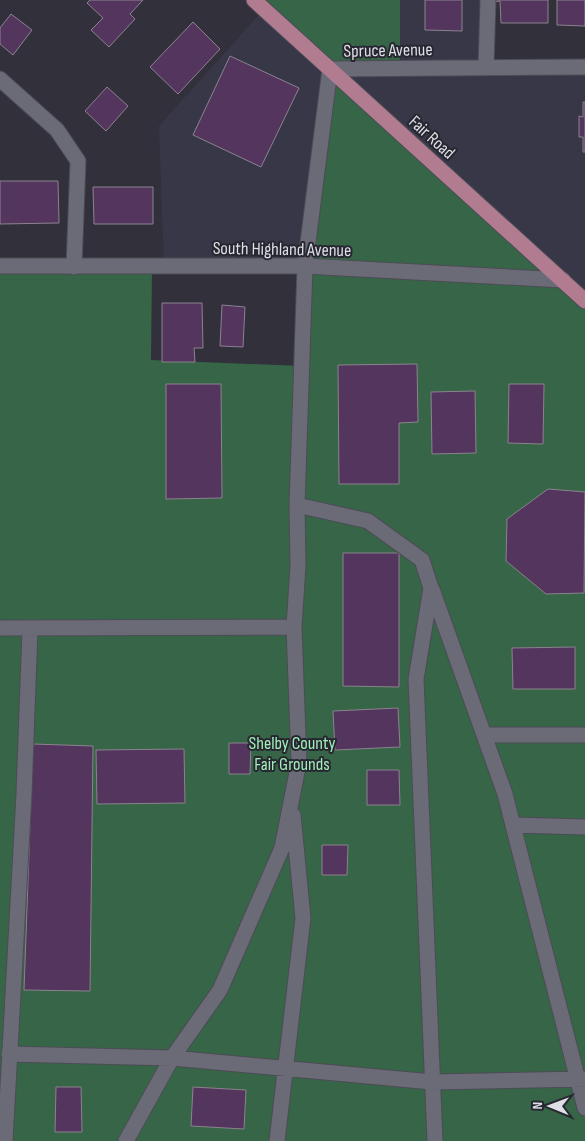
<svg xmlns="http://www.w3.org/2000/svg" width="585" height="1141" font-family="'Sofia Sans Condensed',sans-serif">
  <style>
    .built { fill: #383748 }
    .green { fill: #376547 }
    .building { fill: #53355e; stroke: #8b838e }
    .lines { fill: none; stroke-linecap: round; stroke-linejoin: round }
    .minor-casing { stroke: #4c4c55; stroke-width: 17 }
    .major-casing { stroke: #4c4c55; stroke-width: 17 }
    .minor { stroke: #6b6a77; stroke-width: 15 }
    .major { stroke: #b17b90; stroke-width: 15 }
    .labels { text-anchor: middle; stroke-width: 4; stroke-linejoin: round; paint-order: stroke }
    .street-label { font-size: 18px; fill: #dfdfe6; stroke: #272731 }
    .park-label { font-size: 18px; fill: #a0efb9; stroke: #272731 }
  </style>
  <rect width="100%" height="100%" fill="#31303b"/>
  <!-- built -->
  <path class="built" d="M400,0H488L486,67H585V301L305,266H164L159,126L264,9L400,68Z"/>
  <!-- green -->
  <path class="green" d="M254,0H400V68L331,69L585,301V1141H0V266L152,267L151,360L301,366L330,69Z"/>
  <!-- building -->
  <path class="building" d="M90,0H143L130,14L135,19L109,47L91,30L103,18L87,3Z
    M425,0H462V31L425,30Z
    M494,0H548V23H501L500,1L494,2Z
    M557,0H585V26L557,25Z
    M11,14L32,30L13,55L0,44V28Z
    M193,22L220,49L178,94L150,67Z
    M230,56L299,88L261,167L193,135Z
    M107,87L128,106L106,131L85,111Z
    M583,102H585V152H583V137H579V116L583,117Z
    M0,181H58L59,223L0,224Z
    M93,187H153V224H94Z
    M162,303H202L203,348H194L195,362H162Z
    M222,305L245,307L243,347L220,346Z
    M417,364L418,422L399,423V484H339L338,365Z
    M166,384H221L222,498L166,499Z
    M509,384H544L543,444L508,443Z
    M475,391L476,453L432,454L431,392Z
    M548,489L585,492L584,593L546,594L506,561L507,519Z
    M343,553H399V687L343,686Z
    M575,647V689H513L512,648Z
    M398,708L400,747L335,750L333,711Z
    M229,743H251L250,774H229Z
    M33,744L93,746L90,991L24,990Z
    M184,749L185,803L97,804L96,750Z
    M367,770H399L400,805H367Z
    M322,845H348L347,875H322Z
    M56,1087H81L82,1132H55Z
    M193,1087L246,1090L244,1129L191,1126Z"/>
  <g class="lines">
    <!-- minor casing -->
    <g class="minor-casing">
      <path id="minor" d="M486,67L488,0
        M0,79L57,130L78,161L74,267
        M0,266H305L563,280
        M297,505L368,521L422,560L431,588L416,679L435,1141
        M432,589L505,794L585,1108
        M0,628L294,627
        M484,735H585
        M513,825L585,827
        M9,1054L172,1058L432,1082L585,1079
        M5,1141L24,794L30,629
        M126,1141L172,1058L220,990L282,848L299,762L294,627L298,566L297,505L305,266L330,69L585,67
        M277,1141L303,918L293,815"/>
    </g>
    <!-- major casing -->
    <g class="major-casing">
      <path id="major" d="M254,0L585,301"/>
    </g>
    <!-- minor -->
    <use href="#minor" class="minor"/>
    <!-- major -->
    <use href="#major" class="major"/>
  </g>
  <g class="labels">
    <!-- street labels -->
    <g class="street-label">
      <text transform="translate(388 50) rotate(-1)" y="6">Spruce Avenue</text>
      <text transform="translate(432 137) rotate(42)" y="6">Fair Road</text>
      <text transform="translate(282 249) rotate(1)" y="6">South Highland Avenue</text>
    </g>
    <!-- park labels -->
    <g class="park-label">
      <text x="292" y="749">Shelby County<tspan x="292" dy="21">Fair Grounds</tspan></text>
    </g>
  </g>
  <!-- north arrow -->
  <g transform="translate(550 1106) rotate(271)" stroke="#272731" stroke-width="4" paint-order="stroke">
  <path d="M0-4L9 19L0 12L-9 19Z" fill="#dfdfe6"/>
  <text y="-8" font-size="14" font-weight="bold" text-anchor="middle" fill="#dfdfe6">N</text>
  </g>
</svg>
